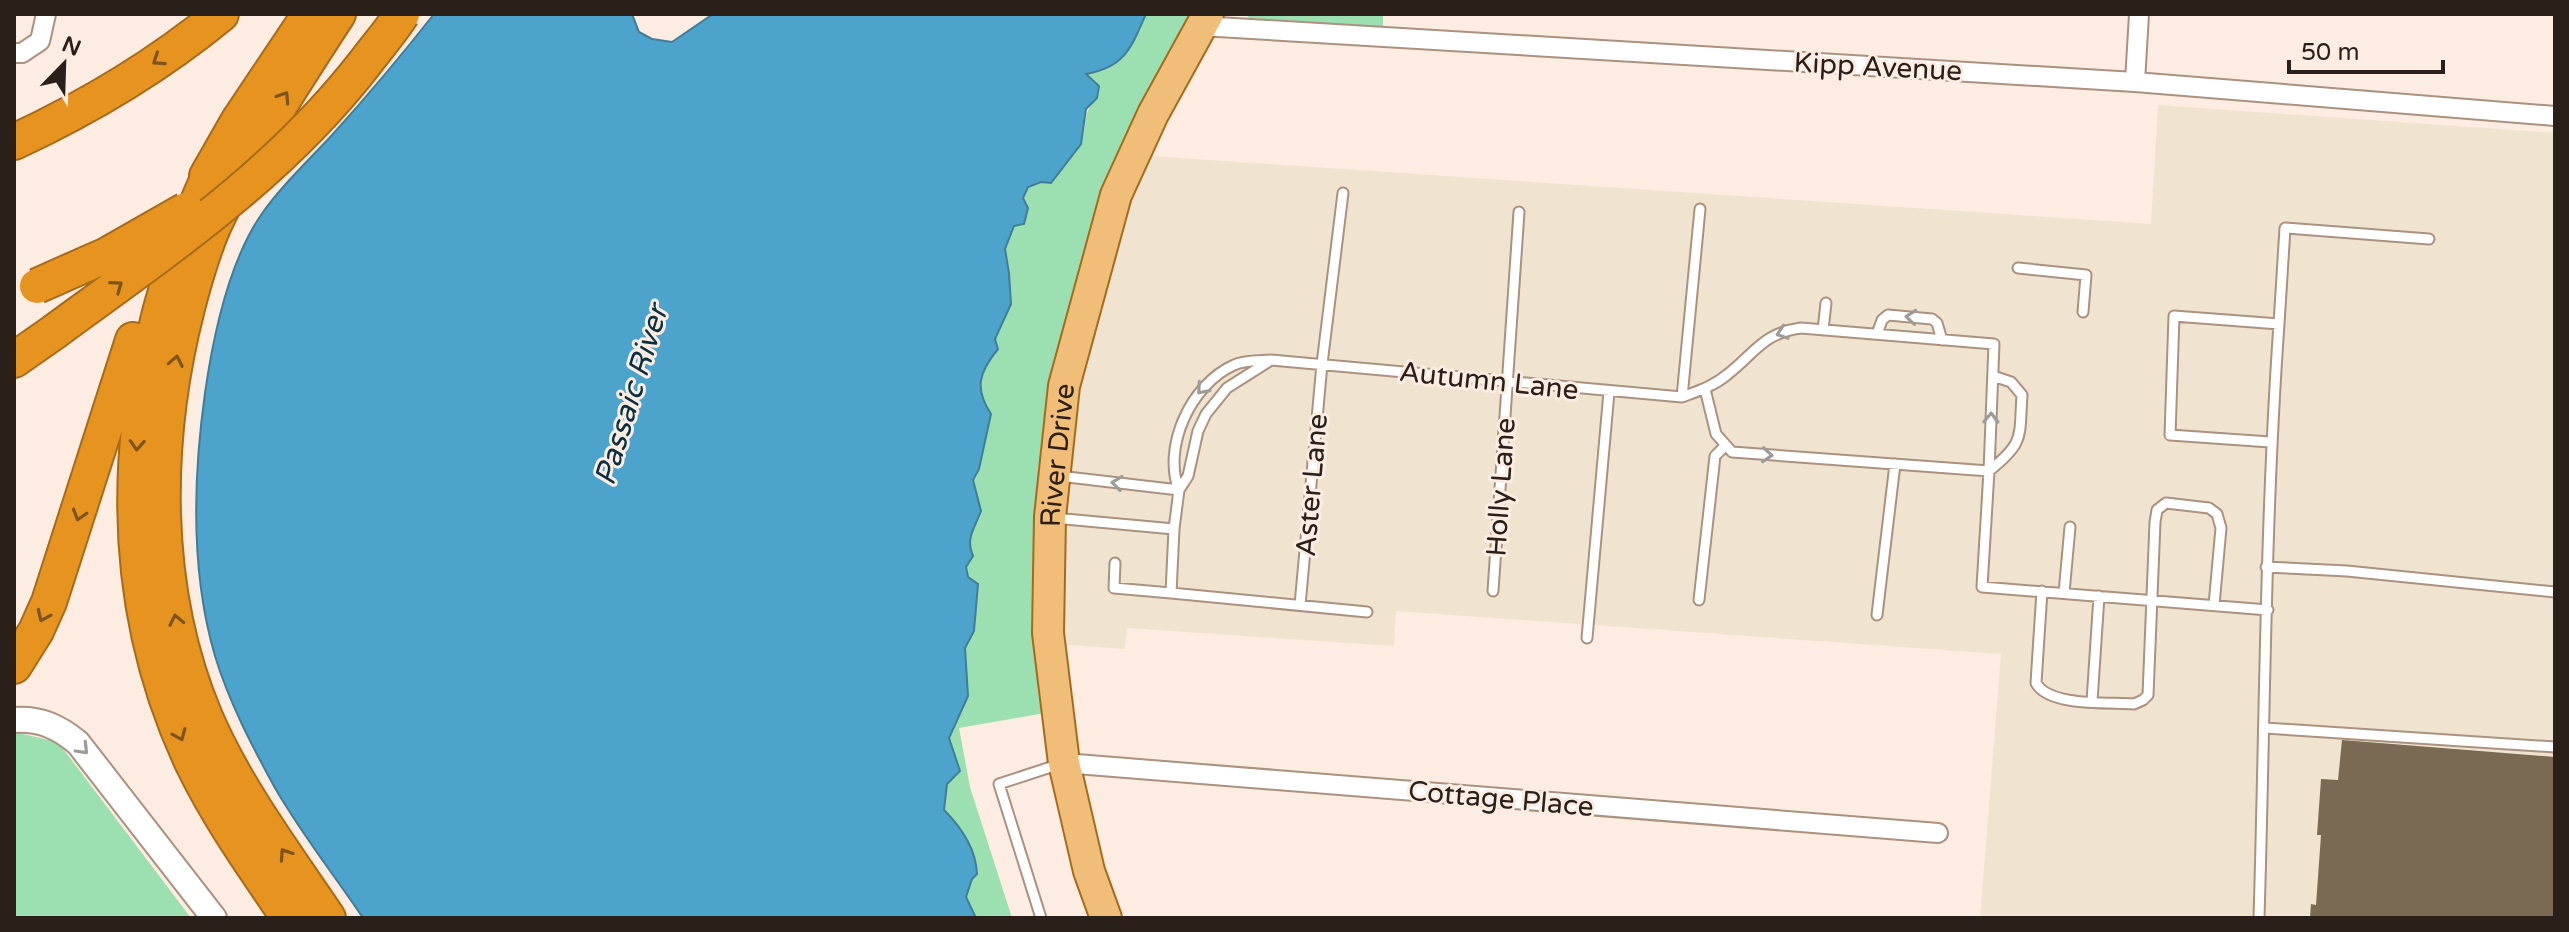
<svg xmlns="http://www.w3.org/2000/svg" width="2569" height="932" font-family="'Varela Round',sans-serif">
  <style>
    .industrial { fill: #f0e4d0 }
    .green { fill: #9cdfb0 }
    .water { fill: #4ca4cd; stroke: #427c97; stroke-width: 2 }
    .building { fill: #7a6953 }
    .lines { fill: none; stroke-linecap: round; stroke-linejoin: round }
    .service-casing { stroke: #ab9180; stroke-width: 13 }
    .minor-casing { stroke: #ab9180; stroke-width: 22 }
    .tertiary-casing { stroke: #ab9180; stroke-width: 28 }
    .primary-casing { stroke: #a56b1d; stroke-width: 34 }
    .motorway-casing { stroke: #a56b1d; stroke-width: 38 }
    .service { stroke: #fff; stroke-width: 9 }
    .minor { stroke: #fff; stroke-width: 18 }
    .tertiary { stroke: #fff; stroke-width: 24 }
    .primary { stroke: #f1be79; stroke-width: 30 }
    .motorway { stroke: #e7931f; stroke-width: 34 }
    .motorway-bridge-casing { stroke: #a56b1d; stroke-width: 38; stroke-linecap: butt }
    .motorway-bridge { stroke: #e7931f; stroke-width: 34 }
    .oneway { stroke: #7f541c }
    .oneway2 { stroke: #9f9b98 }
    .labels { text-anchor: middle; stroke-width: 6; stroke-linejoin: round; paint-order: stroke }
    .street-label { font-size: 28px; fill: #2a2019; stroke: #fdece1 }
    .water-label { font-size: 30px; font-style: italic; fill: #073042; stroke: #fdece1 }
  </style>
  <rect width="100%" height="100%" fill="#fdece1"/>
  <!-- industrial -->
  <path class="industrial" d="M2158,105L2555,133V918H1980L2001,654L1396,611L1394,646L1127,628L1125,649L1056,644L1068,367L1136,155L2151,224Z"/>
  <!-- green -->
  <path class="green" d="M1146,14L1206,17L1116,195L1064,386L1057,711L959,728L970,787L1012,918H976L966,897L972,879L944,810L947,784L960,771L949,738L968,696L965,647L974,631L966,567L971,531L981,511L973,480L979,469L981,380L983,367L998,349L995,339L1011,304L1009,273L1005,248L1028,187C1042,181 1078,154 1082,140C1088,121 1082,113 1097,98L1086,73L1132,45Z
    M1244,14H1383V27L1250,18Z
    M14,732L58,742L191,918H14Z"/>
  <!-- water -->
  <path class="water" d="M434,14H632L639,32L652,39L672,42L713,14H1146C1131,48 1125,67 1086,74L1099,86L1097,98L1086,109L1081,144L1051,183L1041,182L1028,187L1023,198L1028,208L1024,224L1014,226L1005,249L1009,273L1011,304L995,339L998,349C979,372 974,388 991,414L979,469L973,480L981,511C975,527 965,539 973,556L966,567L968,577L978,584L974,631L965,648L968,696L949,738L960,771L947,784L944,810C961,827 976,849 977,874L972,879L966,897L976,918H363C334,875 301,833 275,788C252,746 229,702 215,656C190,571 193,479 205,393C213,337 229,262 261,215C281,186 309,160 333,134C368,95 401,56 434,14Z"/>
  <!-- building -->
  <path class="building" d="M2342,740L2555,757V918H2310L2311,904L2316,905L2321,835H2317L2321,779L2338,780Z"/>
  <g class="lines">
    <!-- service casing -->
    <g class="service-casing">
      <path id="service" d="M2018,268L2086,275L2083,312
        M2279,324L2285,228L2429,239
        M1823,330L1826,303
        M1877,334L1882,320L1888,315L1932,319L1937,323L1942,340
        M1268,362L1227,388L1206,414L1198,431L1188,476L1179,490L1174,529L1171,593L1367,612
        M1993,376L2011,382L2022,395C2019,438 2025,442 1989,471L1982,587L2268,610
        M1682,397L1700,209
        M1059,476L1179,490
        M1179,490C1162,447 1191,384 1234,365C1244,360 1259,361 1271,360L1682,397C1698,391 1714,386 1728,374C1755,353 1763,333 1801,328L1994,344L1989,471L1732,452L1716,434L1705,389
        M1054,518L1174,529
        M1115,563L1114,588L1171,593
        M2266,567L2347,571L2555,592
        M1493,591L1519,212
        M2042,591L2036,683C2049,707 2109,702 2134,704L2143,700L2148,695L2155,522L2157,510L2166,503L2209,508L2217,514L2221,528L2214,605
        M2064,593L2070,527
        M1699,600L1715,456L1726,445
        M1300,605L1322,364L1343,193
        M1877,615L1895,464
        M1587,638L1609,392
        M2092,701L2099,596
        M2265,728L2555,747
        M1041,918L999,784L1060,764
        M2259,918C2265,720 2265,522 2279,324L2174,316L2170,435L2270,442"/>
    </g>
    <!-- minor casing -->
    <g class="minor-casing">
      <path id="minor" d="M1201,26L2135,82L2555,116
        M14,53H22L40,41L46,14
        M2135,82L2139,14
        M1064,763L1938,833"/>
    </g>
    <!-- tertiary casing -->
    <g class="tertiary-casing">
      <path id="tertiary" d="M14,720C40,718 59,727 78,743L214,918"/>
    </g>
    <!-- primary casing -->
    <g class="primary-casing">
      <g id="primary">
        <path id="s1" d="M1106,918L1089,871L1064,763L1048,633L1050,517L1064,386L1116,195L1153,114L1208,14"/>
      </g>
    </g>
    <!-- motorway casing -->
    <g class="motorway-casing">
      <path id="motorway" d="M14,142C87,108 159,65 221,14
        M218,157C126,347 101,569 193,764C219,818 255,868 289,918
        M207,176L239,120L310,14
        M14,360L54,332
        M14,666L36,631L49,602L133,340
        M328,918C285,854 236,789 205,717C151,589 153,441 187,308C194,281 202,253 213,227C248,152 293,83 338,14"/>
    </g>
    <!-- service -->
    <use href="#service" class="service"/>
    <!-- minor -->
    <use href="#minor" class="minor"/>
    <!-- tertiary -->
    <use href="#tertiary" class="tertiary"/>
    <!-- primary -->
    <use href="#primary" class="primary"/>
    <!-- motorway -->
    <use href="#motorway" class="motorway"/>
    <!-- motorway-bridge casing -->
    <g class="motorway-bridge-casing">
      <path id="motorway-bridge" d="M37,286L107,255L186,210
        M54,332C167,249 278,175 365,63C377,47 391,31 402,14"/>
    </g>
    <!-- motorway-bridge -->
    <use href="#motorway-bridge" class="motorway-bridge"/>
  </g>
  <!-- one-way arrows -->
  <defs><path id="oneway-chevron" d="M-2-3.5L2.5 0L-2 3.5" fill="none" stroke-width="1.6" stroke-linecap="round" stroke-linejoin="round" transform="scale(2)"/></defs>
  <g class="oneway">
    <use href="#oneway-chevron" transform="translate(158 60) rotate(146)"/>
    <use href="#oneway-chevron" transform="translate(284 97) rotate(-57)"/>
    <use href="#oneway-chevron" transform="translate(117 286) rotate(-36)"/>
    <use href="#oneway-chevron" transform="translate(176 361) rotate(-79)"/>
    <use href="#oneway-chevron" transform="translate(137 445) rotate(93)"/>
    <use href="#oneway-chevron" transform="translate(79 515) rotate(107)"/>
    <use href="#oneway-chevron" transform="translate(43 616) rotate(114)"/>
    <use href="#oneway-chevron" transform="translate(176 620) rotate(-102)"/>
    <use href="#oneway-chevron" transform="translate(180 735) rotate(67)"/>
    <use href="#oneway-chevron" transform="translate(285 854) rotate(-124)"/>
  </g>
  <g class="oneway2">
    <use href="#oneway-chevron" transform="translate(1911 317) rotate(-175)"/>
    <use href="#oneway-chevron" transform="translate(1782 333) rotate(161)"/>
    <use href="#oneway-chevron" transform="translate(1202 389) rotate(131)"/>
    <use href="#oneway-chevron" transform="translate(1991 418) rotate(-88)"/>
    <use href="#oneway-chevron" transform="translate(1767 455) rotate(4)"/>
    <use href="#oneway-chevron" transform="translate(1117 483) rotate(-173)"/>
    <use href="#oneway-chevron" transform="translate(83 749) rotate(46)"/>
  </g>
  <g class="labels">
    <!-- street labels -->
    <g class="street-label">
      <text transform="translate(1878 66) rotate(3)" y="10">Kipp Avenue</text>
      <text transform="translate(1489 380) rotate(6)" y="10">Autumn Lane</text>
      <text dy="10" stroke="none"><textPath href="#s1" startOffset="470">River Drive</textPath></text>
      <text transform="translate(1311 485) rotate(-85)" y="10">Aster Lane</text>
      <text transform="translate(1500 487) rotate(-86)" y="10">Holly Lane</text>
      <text transform="translate(1501 798) rotate(5)" y="10">Cottage Place</text>
    </g>
    <!-- water labels -->
    <g class="water-label">
      <text transform="translate(631 395) rotate(-73)" y="10">Passaic River</text>
    </g>
  </g>
  <!-- border -->
  <rect width="2569" height="932" fill="none" stroke="#2a2019" stroke-width="32"/>
  <!-- north arrow -->
  <g transform="translate(64 64) rotate(23)" stroke="#fdece1" stroke-width="6" paint-order="stroke">
  <path d="M0-6L14 30L0 20L-14 30Z" fill="#2a2019"/>
  <text y="-12" font-size="22" font-weight="bold" text-anchor="middle" fill="#2a2019">N</text>
  </g>
  <!-- scale -->
  <path d="M2289 60v12h154v-12" fill="none" stroke="#2a2019" stroke-width="4"/>
  <text x="2301" y="60" font-size="24" fill="#2a2019" stroke="#fdece1" stroke-width="6" paint-order="stroke">50 m</text>
</svg>
